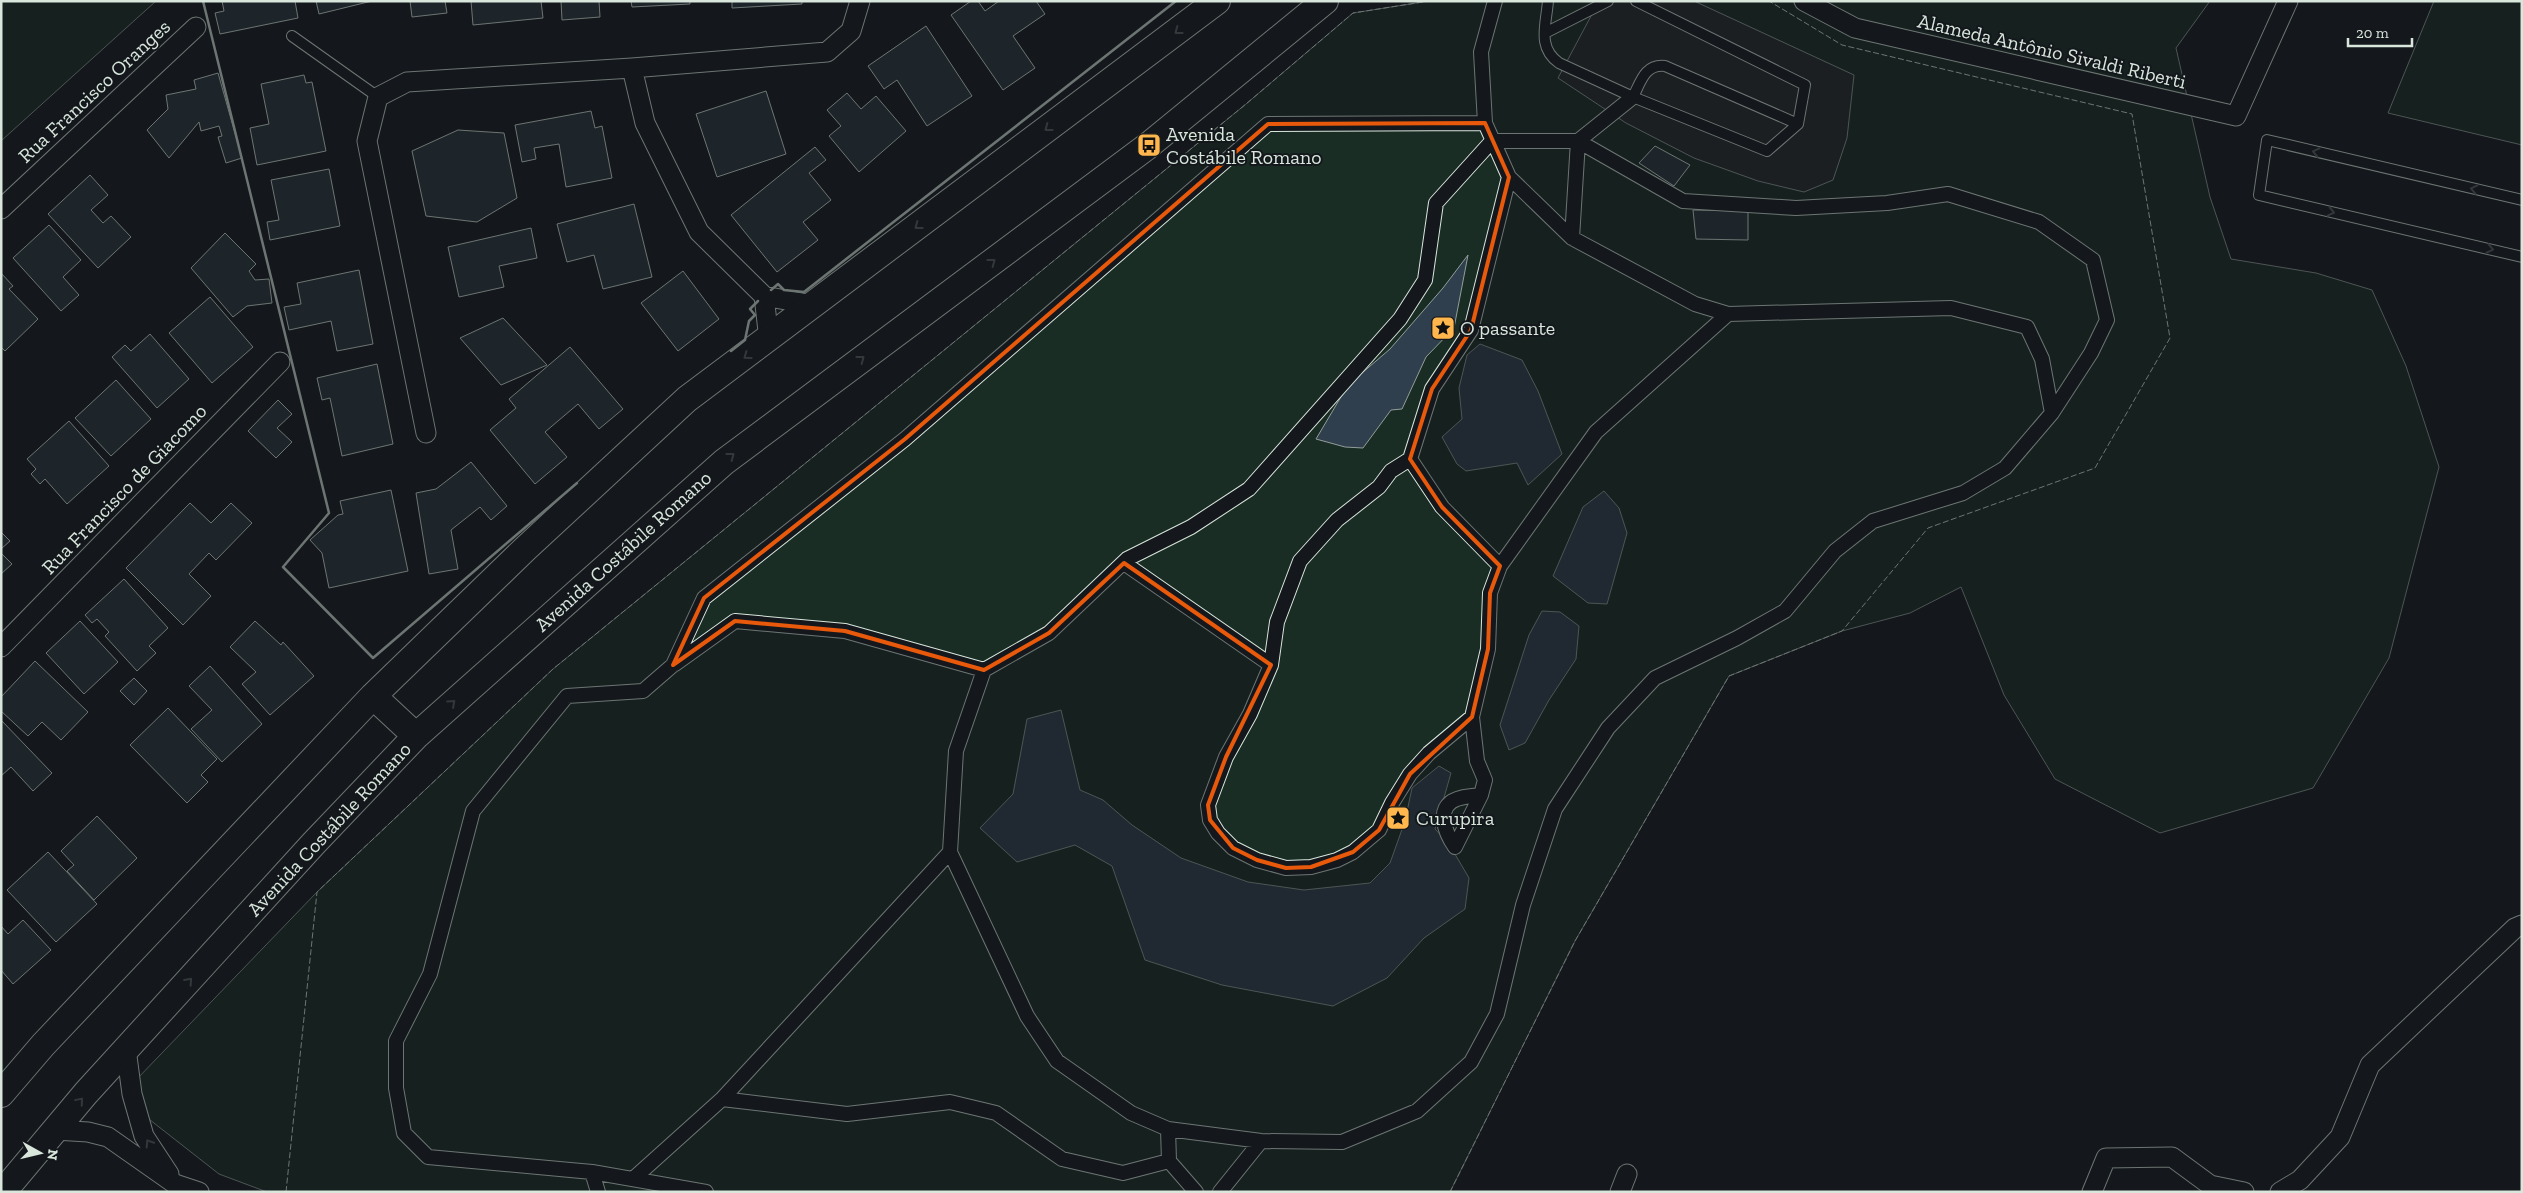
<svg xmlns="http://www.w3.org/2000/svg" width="2523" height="1193" font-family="'Zilla Slab',serif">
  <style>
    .green { fill: #1a2d24; stroke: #939e99 }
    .parking { fill: #24282b; stroke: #939e99 }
    .water { fill: #2f3f4d; stroke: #939e99 }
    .building { fill: #2c363c; stroke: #d8e6dc }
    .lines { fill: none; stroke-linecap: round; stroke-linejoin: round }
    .service-casing { stroke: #d8e6dc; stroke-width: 12 }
    .pedestrian-casing { stroke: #d8e6dc; stroke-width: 16 }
    .minor-casing { stroke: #d8e6dc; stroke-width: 21 }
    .secondary-casing { stroke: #d8e6dc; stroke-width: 28 }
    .service { stroke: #14181c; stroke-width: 10 }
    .pedestrian { stroke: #14181c; stroke-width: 14 }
    .minor { stroke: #14181c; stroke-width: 19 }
    .secondary { stroke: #14181c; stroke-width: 26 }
    .fence { stroke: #d8e6dc; stroke-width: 1; stroke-dasharray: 6 2.5; stroke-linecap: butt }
    .wall { stroke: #d8e6dc; stroke-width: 2.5 }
    .oneway { stroke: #59605f }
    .marked { fill: none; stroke: #e8590c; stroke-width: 4; stroke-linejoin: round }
    .labels { text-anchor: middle; stroke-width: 4; stroke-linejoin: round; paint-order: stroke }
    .street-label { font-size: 20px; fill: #d8e6dc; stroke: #14181c }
    .poi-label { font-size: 20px; fill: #d8e6dc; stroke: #14181c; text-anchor: start }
  </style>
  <rect width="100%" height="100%" fill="#14181c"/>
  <!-- green -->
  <path class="green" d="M1,1H156L1,141Z
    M1429,1H2210L2176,48L2210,197L2231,259L2316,273L2372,290L2406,366L2439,467L2389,658L2313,788L2160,833L2055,779L2004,695L1961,587L1910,613L1842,631L1729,676L1575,941L1450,1192H267L219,1174L145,1116L135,1081L317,892L553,669L1246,104L1353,13Z
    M2434,1H2522V145L2388,113Z"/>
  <!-- parking -->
  <path class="parking" d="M1599,1H1694L1854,75L1847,138L1833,180L1804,192L1758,181L1694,158L1626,123L1558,78Z"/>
  <!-- water -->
  <path class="water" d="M1468,255L1454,328L1426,357L1402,409L1391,410L1363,448L1345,447L1316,439L1348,385L1390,349L1443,288Z
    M1480,344L1522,360L1538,391L1562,454L1528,485L1517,463L1466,471L1457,464L1442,437L1462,419L1459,388L1467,355Z
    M1604,491L1619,508L1627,533L1607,604L1588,603L1553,576L1583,507Z
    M1542,611L1560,612L1579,626L1576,659L1549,700L1525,743L1509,750L1500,725L1529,635Z
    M1061,710L1080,790L1103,800L1132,825L1181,858L1248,882L1304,890L1370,883L1390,863L1405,821L1412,788L1439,766L1451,773L1435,829L1449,844L1469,878L1465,909L1424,938L1387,978L1333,1006L1222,985L1145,960L1112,866L1075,845L1017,862L980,828L1013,794L1027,719Z"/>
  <!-- building -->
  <path class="building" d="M222,1H295L298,18L220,34L215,13L224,11Z
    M316,1H372L319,14Z
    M410,1H445L447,13L412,17Z
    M471,1H541L543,18L473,25Z
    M561,1H599L600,17L562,20Z
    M631,1H690V4L632,7Z
    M732,1H802V4L732,8Z
    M971,1H978L985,11L999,1H1036L1045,14L1013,36L1035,68L1003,90L951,15Z
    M926,26L972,96L927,126L897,80L884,89L868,66Z
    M218,73L242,158L226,163L218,137L222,136L219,126L201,131L199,122L169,158L147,130L168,109L166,95L196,89L194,80Z
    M304,75L306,83L312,82L326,151L257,165L250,128L269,124L261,84Z
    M766,91L786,154L717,177L696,114Z
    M847,93L861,109L876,96L906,131L859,172L829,136L841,126L827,110Z
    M591,111L595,128L602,126L612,178L566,187L559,144L534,148L536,159L522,162L515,125Z
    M458,130L504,133L517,198L477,222L426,216L412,151Z
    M1655,146L1690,165L1674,186L1639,163Z
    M815,147L826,160L809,173L831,200L803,222L818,240L777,272L731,215Z
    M329,169L340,226L270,240L267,222L279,220L271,180Z
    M90,175L108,195L91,210L103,223L111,216L131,237L98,268L48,214Z
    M634,204L652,277L603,289L594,255L567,262L557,224Z
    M1693,210L1748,211V240L1696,239Z
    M49,225L81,260L63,277L79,295L61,311L13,258Z
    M531,228L537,258L499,266L504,287L459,297L448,247Z
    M225,233L256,264L249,271L255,280L269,279L272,303L247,306L233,317L191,268Z
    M359,270L373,344L337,351L331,321L289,330L284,307L301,304L297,283Z
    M683,271L719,319L678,351L641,303Z
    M1,273L13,286L9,289L38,319L5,351L1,347Z
    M210,297L253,347L212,383L169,333Z
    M503,318L547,365L501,385L460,338Z
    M150,334L189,379L157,408L112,357L125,345L131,351Z
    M570,347L623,409L599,429L578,404L545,432L567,457L535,484L490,430L516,408L509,399Z
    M377,364L393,444L342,456L330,398L322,400L317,378Z
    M116,380L151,419L111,456L75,418Z
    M278,400L292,414L277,428L292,442L276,458L248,431Z
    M69,421L109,466L67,504L45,479L40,484L31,474L36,469L27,459Z
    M471,462L507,506L491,520L480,507L451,530L458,569L429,574L416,493L436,489Z
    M391,490L408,571L329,588L322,553L310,540L338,515L343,514L340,501Z
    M190,503L211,523L231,503L252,523L216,560L209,553L189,574L211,596L183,625L126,568Z
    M1,532L10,541L1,549Z
    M1,553L12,564L1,574Z
    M124,579L168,628L149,646L156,653L137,671L105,636L109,632L97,619L92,623L85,615Z
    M80,621L118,662L84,694L46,653Z
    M255,621L281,645L283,642L314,676L270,715L242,684L256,672L230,647Z
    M35,661L88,712L61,740L42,722L28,736L1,711V697Z
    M210,666L262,724L222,762L191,729L212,710L189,686Z
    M134,678L147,691L134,705L120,691Z
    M168,708L217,759L201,775L208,782L187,803L130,745Z
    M1,720L52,773L33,791L11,767L1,776Z
    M97,816L137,858L94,900L67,871L74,865L61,851Z
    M48,852L97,904L56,942L7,890Z
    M23,920L51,950L13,984L1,970V926L8,934Z"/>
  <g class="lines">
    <!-- service casing -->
    <g class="service-casing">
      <path id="service" d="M1548,1C1546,26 1537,47 1559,63L1633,97L1767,151L1798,124L1805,85L1636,1
        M1545,33L1608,1
        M292,36L378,97
        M1633,97C1641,81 1645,64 1665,66L1798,124
        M2522,200L2267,140L2259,195L2522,257"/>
    </g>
    <!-- pedestrian casing -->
    <g class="pedestrian-casing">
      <path id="pedestrian" d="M1495,1L1481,52L1485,123L1509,177
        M1572,238L1578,141L1633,97
        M1728,314L1951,308L2027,327L2042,359L2052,413L2005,468L1963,493L1873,521L1835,551L1785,611L1737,638L1655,678L1608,728L1555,809L1523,905L1497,1014L1471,1062L1417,1111L1342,1142L1261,1141L1168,1129L1131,1113L1057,1061L1027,1016L950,852L956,751L984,670L1049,633L1127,559L1191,527L1249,489L1400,319L1425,280L1436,203L1492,141H1578L1683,201L1796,208L1887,203L1948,194L2039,222L2093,260L2107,320L2091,353L2052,413
        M1410,459L1442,507L1500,566L1490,593L1488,649L1472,717L1429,753L1410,774L1392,803L1379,830L1353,852L1337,860L1311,867L1286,868L1257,860L1233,848L1218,833L1210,820L1208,805L1226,757L1250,714L1271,665L1277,622L1300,561L1337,520L1379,487L1391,471Z
        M1410,459L1432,389L1471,330L1509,177L1572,238L1695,304L1728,314L1596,432L1500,566
        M1124,563L1271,665
        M675,664L735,621L845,631L984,670
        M1472,717L1477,761L1485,780L1481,795L1455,847C1446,834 1434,807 1457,799C1464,796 1474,796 1481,795
        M722,1099L950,852
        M1168,1129L1169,1161L1196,1192
        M592,1172L706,1192
        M633,1179L722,1099L847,1114L950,1102L996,1113L1062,1159L1123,1173L1169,1161
        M598,1192L592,1172L428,1157L404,1133L396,1088V1041L430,974L473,811L567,696L643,691L673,665L704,598L905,439L1268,124L1485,123
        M1220,1192L1261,1141"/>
    </g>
    <!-- minor casing -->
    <g class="minor-casing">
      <path id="minor" d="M1804,1L1855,28L2236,116L2288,1
        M632,68L645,123L699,232L764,296L813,305
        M1,209L196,27
        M764,296L769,340
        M426,433L367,141L378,97L407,82L632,68L827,52L851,31L860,1
        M1,647L280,362
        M126,1049L132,1094L144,1136L169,1174
        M55,1130L88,1132L108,1137L175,1184L199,1192
        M1620,1192L1627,1174
        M2092,1192L2106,1158L2172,1157L2210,1185L2244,1192
        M2280,1192L2300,1180L2340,1137L2370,1065L2515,928L2522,925"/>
    </g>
    <!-- secondary casing -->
    <g class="secondary-casing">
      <path id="secondary" d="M373,696L416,736
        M1,1094L43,1045L373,696L525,549L687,399L1217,1
        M3,1192L86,1093L314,843L416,736L724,462L1149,145L1325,1"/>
    </g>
    <!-- service -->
    <use href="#service" class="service"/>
    <!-- pedestrian -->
    <use href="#pedestrian" class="pedestrian"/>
    <!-- minor -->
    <use href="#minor" class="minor"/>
    <!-- secondary -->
    <use href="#secondary" class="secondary"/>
    <!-- fence -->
    <path class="fence" d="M286,1192L317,892L553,669L1246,104L1353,13L1429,1
      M1450,1192L1575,941L1729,676L1842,631L1928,528L2095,468L2170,338L2132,114L1842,45L1769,1"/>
    <!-- wall -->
    <path class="wall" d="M203,1L329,513L283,567L373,658L577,483
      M771,290L778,284L784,290L804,292L1176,1
      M731,351L745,340L749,321L755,315L750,309L758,301"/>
  </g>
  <!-- one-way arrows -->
  <defs><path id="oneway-chevron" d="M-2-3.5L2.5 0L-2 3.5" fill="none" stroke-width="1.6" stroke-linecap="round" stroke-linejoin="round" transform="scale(1.25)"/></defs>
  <g class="oneway">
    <use href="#oneway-chevron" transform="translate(1178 31) rotate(143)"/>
    <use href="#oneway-chevron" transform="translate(1048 128) rotate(143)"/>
    <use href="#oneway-chevron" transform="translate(2316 152) rotate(-167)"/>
    <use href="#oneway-chevron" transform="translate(2474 189) rotate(-167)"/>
    <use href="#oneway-chevron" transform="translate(2331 212) rotate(13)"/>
    <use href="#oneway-chevron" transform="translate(918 226) rotate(143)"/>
    <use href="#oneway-chevron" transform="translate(2490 249) rotate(13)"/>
    <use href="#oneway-chevron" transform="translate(992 262) rotate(-37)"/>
    <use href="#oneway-chevron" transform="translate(747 356) rotate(144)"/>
    <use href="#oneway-chevron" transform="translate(861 359) rotate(-37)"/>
    <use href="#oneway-chevron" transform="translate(731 456) rotate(-37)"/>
    <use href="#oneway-chevron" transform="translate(452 703) rotate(-42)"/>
    <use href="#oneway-chevron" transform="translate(189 981) rotate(-48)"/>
    <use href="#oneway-chevron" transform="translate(80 1101) rotate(-50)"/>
    <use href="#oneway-chevron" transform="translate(149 1143) rotate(-122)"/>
  </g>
  <!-- marked area -->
  <path d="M0 0H2523V1193H0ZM1485,123L1509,177L1471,330L1432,389L1410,459L1442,507L1500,566L1490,593L1488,649L1472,717L1410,774L1379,830L1353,852L1311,867L1286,868L1257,860L1233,848L1210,820L1208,805L1226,757L1271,665L1124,563L1049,633L984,670L845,631L735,621L673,665L704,598L905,439L1268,124Z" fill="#14181c" fill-opacity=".55" fill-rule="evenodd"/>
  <path class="marked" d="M1485,123L1509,177L1471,330L1432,389L1410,459L1442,507L1500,566L1490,593L1488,649L1472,717L1410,774L1379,830L1353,852L1311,867L1286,868L1257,860L1233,848L1210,820L1208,805L1226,757L1271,665L1124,563L1049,633L984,670L845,631L735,621L673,665L704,598L905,439L1268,124Z"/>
  <!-- icons -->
  <defs>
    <g id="bus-square" transform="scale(1.25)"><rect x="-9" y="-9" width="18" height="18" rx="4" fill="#ffb74d" stroke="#14181c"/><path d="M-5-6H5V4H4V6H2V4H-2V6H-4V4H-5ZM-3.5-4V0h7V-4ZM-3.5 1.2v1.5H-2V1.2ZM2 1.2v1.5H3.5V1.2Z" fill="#111"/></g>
    <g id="sight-square" transform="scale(1.25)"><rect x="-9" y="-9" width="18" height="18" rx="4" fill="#ffb74d" stroke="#14181c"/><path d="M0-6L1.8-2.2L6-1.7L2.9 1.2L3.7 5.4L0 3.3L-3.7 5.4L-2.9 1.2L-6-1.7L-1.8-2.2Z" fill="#111"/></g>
  </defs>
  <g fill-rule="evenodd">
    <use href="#bus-square" x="1149" y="145"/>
    <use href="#sight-square" x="1443" y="328"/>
    <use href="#sight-square" x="1398" y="818"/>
  </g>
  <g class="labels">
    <!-- street labels -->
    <g class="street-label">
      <text transform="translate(2052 51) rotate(13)" y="7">Alameda Antônio Sivaldi Riberti</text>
      <text transform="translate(94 91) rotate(-43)" y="7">Rua Francisco Oranges</text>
      <text transform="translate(124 489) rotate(-46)" y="7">Rua Francisco de Giacomo</text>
      <text transform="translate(623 551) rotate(-42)" y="7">Avenida Costábile Romano</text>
      <text transform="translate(329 829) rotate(-47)" y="7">Avenida Costábile Romano</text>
    </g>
    <!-- poi labels -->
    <g class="poi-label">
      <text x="1166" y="141">Avenida<tspan x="1166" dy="23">Costábile Romano</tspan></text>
      <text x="1460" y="335">O passante</text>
      <text x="1416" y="825">Curupira</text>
    </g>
  </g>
  <!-- border -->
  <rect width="2523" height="1193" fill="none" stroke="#d8e6dc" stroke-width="5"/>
  <!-- north arrow -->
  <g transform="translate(40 1153) rotate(98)" stroke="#14181c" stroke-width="4" paint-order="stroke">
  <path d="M0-4L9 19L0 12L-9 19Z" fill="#d8e6dc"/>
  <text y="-8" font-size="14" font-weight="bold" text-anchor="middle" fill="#d8e6dc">N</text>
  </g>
  <!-- scale -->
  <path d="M2348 38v8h64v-8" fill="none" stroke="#d8e6dc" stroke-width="2.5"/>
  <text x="2356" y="38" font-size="15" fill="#d8e6dc" stroke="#14181c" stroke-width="4" paint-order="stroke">20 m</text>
</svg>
